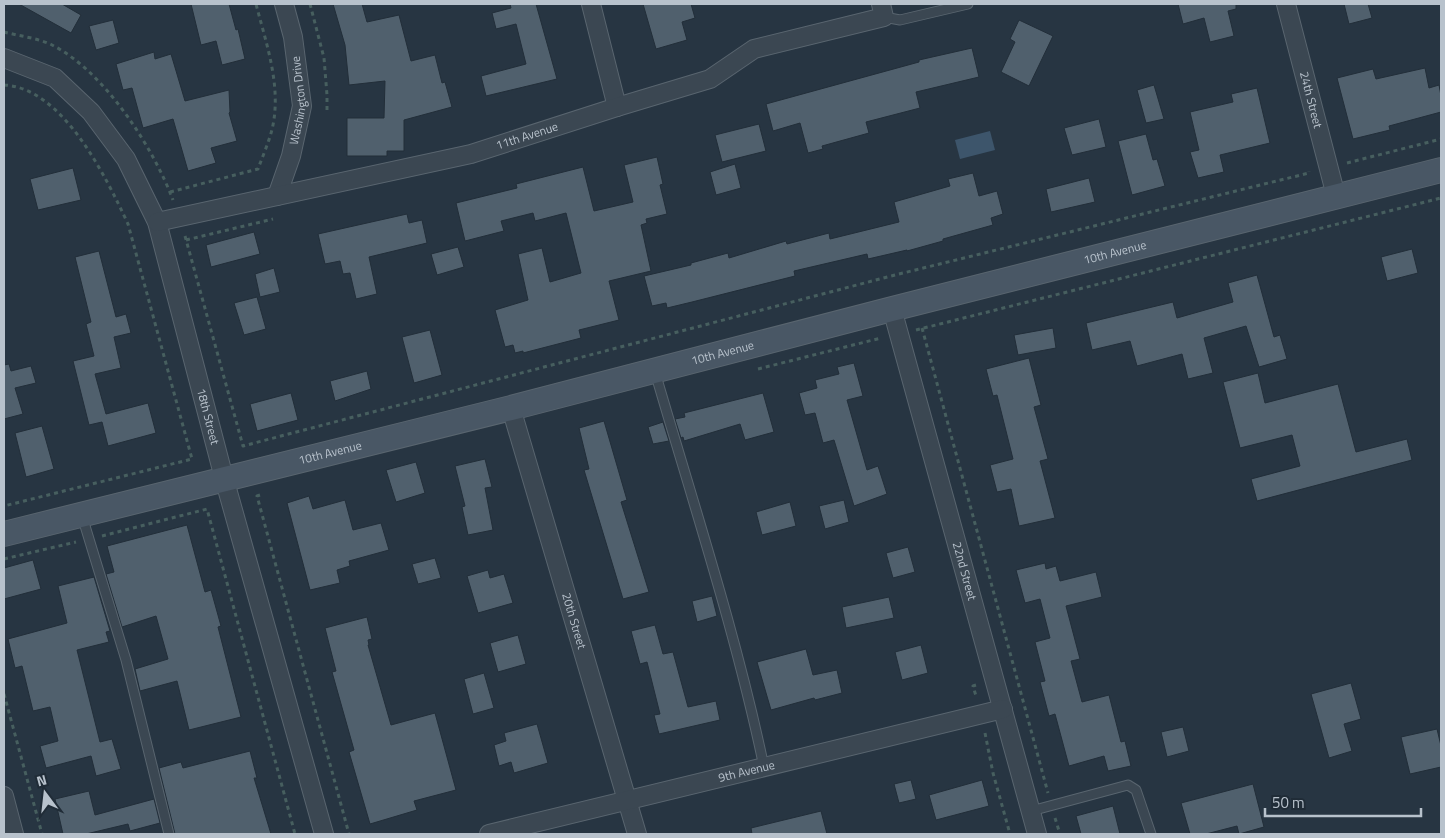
<svg xmlns="http://www.w3.org/2000/svg" width="1445" height="838" font-family="'Titillium Web',sans-serif">
  <style>
    .water { fill: #3d556b }
    .building { fill: #50606d; stroke: #222e39 }
    .lines { fill: none; stroke-linecap: round; stroke-linejoin: round }
    .lane-casing { stroke: #59656f; stroke-width: 11 }
    .street-casing { stroke: #59656f; stroke-width: 20 }
    .secondary-casing { stroke: #59656f; stroke-width: 26 }
    .path { stroke: #475f5f; stroke-width: 3; stroke-dasharray: 4 4; stroke-linecap: butt }
    .lane { stroke: #3b4752; stroke-width: 9 }
    .street { stroke: #3b4752; stroke-width: 18 }
    .secondary { stroke: #495765; stroke-width: 24 }
    .labels { text-anchor: middle; stroke-width: 4; stroke-linejoin: round; paint-order: stroke }
    .street-label { font-size: 12px; fill: #b8c2cc; stroke: #202c37 }
  </style>
  <rect width="100%" height="100%" fill="#273542"/>
  <!-- water -->
  <path class="water" d="M990,131L995,150L960,159L955,140Z"/>
  <!-- building -->
  <path class="building" d="M19,4H62L81,15L71,33Z
    M191,4H229L236,30L238,29L245,59L222,65L216,41L201,45Z
    M333,4H362L367,22L399,15L411,61L435,55L442,83L445,82L452,107L404,120V151H387V156H347V118H384L385,81L349,85L345,45Z
    M510,4H536L557,79L486,96L481,76L526,64L516,24L496,29L492,13L511,8Z
    M643,4H691L695,18L682,22L687,40L656,49Z
    M1178,4H1236V9L1228,11L1234,36L1210,42L1204,18L1183,24Z
    M1344,4H1368L1372,18L1349,24Z
    M113,20L119,43L96,50L89,26Z
    M1019,20L1053,36L1029,86L1001,72L1015,42L1010,39Z
    M972,48L979,77L916,92L920,108L866,122L869,133L822,146L823,149L808,153L800,123L773,131L766,104L919,62V60Z
    M154,52L155,59L171,54L185,101L229,90L230,112L229,113L237,141L211,148L216,163L188,171L173,119L143,128L132,88L123,90L116,64Z
    M1425,68L1429,88L1439,85L1441,96V112L1389,126L1390,130L1353,139L1337,78L1373,69L1376,79Z
    M1154,85L1164,119L1146,123L1137,90Z
    M1257,88L1270,143L1220,155L1224,172L1198,178L1190,152L1199,150L1190,112L1233,102L1231,94Z
    M1099,119L1106,147L1072,155L1064,128Z
    M759,124L766,151L722,162L715,135Z
    M1146,134L1153,160L1157,159L1165,186L1132,195L1118,141Z
    M657,157L663,184L660,185L667,214L646,219L647,223L641,225L651,271L609,281L619,320L579,330L581,338L523,353V351L515,353L513,345L505,347L495,310L528,300L518,254L542,248L550,282L581,273L566,213L535,221L533,213L501,221L504,231L465,241L456,203L517,188L516,184L583,167L594,211L633,202L624,165Z
    M735,164L741,188L716,195L710,172Z
    M73,168L81,200L38,210L30,179Z
    M973,173L979,196L997,191L1003,214L991,218L993,225L943,239V241L907,251V250L868,259L867,254L794,271L795,276L692,302L667,308L666,303L652,306L644,276L691,265V263L728,253L729,258L786,241L787,244L829,233L830,239L899,222L894,202L950,186L948,179Z
    M1089,178L1095,202L1051,212L1046,189Z
    M407,214L409,223L422,220L427,243L369,257L377,294L356,299L350,273L343,274L340,261L325,264L318,234Z
    M254,232L260,254L211,267L206,245Z
    M458,247L464,267L437,275L431,254Z
    M1412,249L1418,273L1387,281L1381,257Z
    M99,251L116,317L126,314L131,333L114,337L121,368L95,374L106,414L148,403L156,433L108,446L102,422L89,425L73,361L94,356L86,324L91,322L75,257Z
    M274,268L280,292L260,297L255,274Z
    M1257,275L1274,337L1280,335L1287,359L1259,367L1246,326L1204,338L1213,373L1188,379L1182,354L1137,366L1130,341L1092,350L1086,323L1173,302L1177,318L1233,302L1228,283Z
    M257,297L266,329L244,335L234,303Z
    M1053,328L1056,348L1018,355L1014,335Z
    M430,330L442,375L414,383L402,337Z
    M1029,358L1041,405L1034,407L1048,459L1040,461L1055,518L1019,526L1011,489L997,492L990,465L1013,459L997,395L993,396L986,369Z
    M854,363L863,396L847,400L867,470L878,466L887,494L854,506L834,440L823,443L815,413L805,415L799,393L817,388L815,380L839,374L837,367Z
    M9,364L11,371L31,366L36,383L15,388L23,414L4,419V365Z
    M367,371L371,389L335,401L330,381Z
    M1258,373L1265,403L1338,384L1356,452L1407,439L1412,460L1257,501L1251,479L1300,466L1292,435L1240,448L1223,382Z
    M291,393L298,420L257,431L250,404Z
    M763,393L774,432L745,440L740,424L684,441L683,437L681,438L675,419L685,417L684,413Z
    M604,421L627,500L621,502L649,592L623,599L584,470L589,469L579,428Z
    M663,422L669,441L653,444L648,427Z
    M42,426L54,469L26,477L15,433Z
    M485,459L492,487L485,488L493,530L468,535L462,507L465,506L455,466Z
    M416,462L425,493L396,502L386,470Z
    M309,496L313,509L345,500L353,530L381,523L389,550L349,561L350,566L337,570L340,583L310,590L287,503Z
    M844,500L849,522L825,529L819,506Z
    M790,502L796,526L762,535L756,512Z
    M187,525L205,592L211,590L221,626L218,627L241,717L189,730L177,681L140,691L135,669L168,659L156,616L122,627L106,574L114,572L107,546Z
    M908,547L915,572L893,578L886,553Z
    M435,558L441,578L418,584L412,564Z
    M33,560L41,589L4,599V568Z
    M1045,563L1046,569L1056,566L1060,581L1096,572L1102,597L1066,606L1080,659L1071,661L1082,702L1109,695L1121,742L1125,741L1131,766L1108,771L1104,756L1069,766L1055,714L1049,716L1040,682L1045,681L1035,642L1050,638L1040,599L1025,603L1016,570Z
    M488,570L490,578L504,574L513,603L478,613L467,576Z
    M94,577L110,631L106,632L109,642L77,650L100,742L112,739L121,769L96,776L91,756L46,768L40,746L58,741L50,707L33,711L22,666L15,668L8,639L67,623L58,586Z
    M712,596L717,616L697,622L692,601Z
    M889,597L894,618L846,628L842,607Z
    M367,617L372,639L368,640L369,645H368L391,725L435,713L456,790L414,801L417,810L370,824L349,752L354,750L332,672L336,671L325,628Z
    M655,625L663,654L673,652L688,707L716,701L720,720L659,734L654,715L660,714L647,662L640,664L631,631Z
    M518,635L526,664L498,672L490,643Z
    M921,645L928,673L902,680L895,652Z
    M806,649L813,675L837,670L842,693L815,700L814,698L771,710L757,662Z
    M484,673L494,708L473,714L464,679Z
    M1351,683L1361,719L1344,724L1352,751L1329,758L1311,694Z
    M537,724L548,763L514,773L511,762L499,766L494,745L506,741L504,733Z
    M1183,727L1189,751L1167,757L1161,732Z
    M1437,729L1441,746V767L1410,774L1401,737Z
    M250,751L257,778H254L271,834H175L159,768L181,762L183,768Z
    M911,780L916,799L899,803L894,784Z
    M982,780L989,806L936,820L929,795Z
    M1253,784L1264,827L1239,834L1237,826L1206,834H1190L1181,803Z
    M89,791L95,815L154,799L160,823L130,831L128,824L86,834H63L55,799Z
    M1113,806L1120,834H1081L1076,816Z
    M821,811L827,834H752L751,828Z"/>
  <g class="lines">
    <!-- lane casing -->
    <g class="lane-casing">
      <path id="lane" d="M884,17L900,20L968,4
        M655,372C693,503 736,633 764,767
        M82,516L126,660L169,834
        M1031,811L1128,785L1136,790L1151,834"/>
    </g>
    <!-- street casing -->
    <g class="street-casing">
      <g id="street">
        <path d="M591,4L617,107"/>
        <path id="s1" d="M1286,4L1336,196"/>
        <path id="s2" d="M4,58L55,78L91,112L126,159L157,222L224,478L324,834"/>
        <path id="s3" d="M277,196L291,156L302,106L293,37L284,4"/>
        <path id="s4" d="M157,222L471,154L617,107L710,79L754,49L884,17L881,4"/>
        <path id="s5" d="M892,309L1037,834"/>
        <path id="s6" d="M511,408L637,834"/>
        <path d="M4,796L14,834"/>
        <path id="s7" d="M489,834L1003,709"/>
      </g>
    </g>
    <!-- secondary casing -->
    <g class="secondary-casing">
      <g id="secondary">
        <path id="s8" d="M4,534L511,408L892,309L1441,170"/>
      </g>
    </g>
    <!-- path -->
    <path class="path" d="M310,4L324,58L327,95V114
      M4,32C19,36 38,38 52,45C104,71 153,147 173,200
      M4,85C63,88 106,177 128,224L192,459L4,506
      M1347,163L1441,139
      M170,192L258,169C263,155 270,140 273,125C281,84 266,43 256,4
      M185,236L243,446L895,275L1309,173V171
      M186,240L273,219
      M922,328L1048,793
      M916,330L1441,198
      M758,369L881,338
      M260,495L257,496L349,834
      M102,536L207,509L295,834
      M4,559L76,542
      M976,685L973,686L976,696
      M4,694L42,834
      M985,733L993,773L1010,834
      M1055,818L1060,834"/>
    <!-- lane -->
    <use href="#lane" class="lane"/>
    <!-- street -->
    <use href="#street" class="street"/>
    <!-- secondary -->
    <use href="#secondary" class="secondary"/>
  </g>
  <g class="labels">
    <!-- street labels -->
    <g class="street-label">
      <text dy="4" stroke="none"><textPath href="#s3" startOffset="99">Washington Drive</textPath></text>
      <text dy="4" stroke="none"><textPath href="#s1" startOffset="99">24th Street</textPath></text>
      <text dy="4" stroke="none"><textPath href="#s4" startOffset="380">11th Avenue</textPath></text>
      <text dy="4" stroke="none"><textPath href="#s8" startOffset="1146">10th Avenue</textPath></text>
      <text dy="4" stroke="none"><textPath href="#s8" startOffset="741">10th Avenue</textPath></text>
      <text dy="4" stroke="none"><textPath href="#s2" startOffset="434">18th Street</textPath></text>
      <text dy="4" stroke="none"><textPath href="#s8" startOffset="336">10th Avenue</textPath></text>
      <text dy="4" stroke="none"><textPath href="#s5" startOffset="272">22nd Street</textPath></text>
      <text dy="4" stroke="none"><textPath href="#s6" startOffset="222">20th Street</textPath></text>
      <text dy="4" stroke="none"><textPath href="#s7" startOffset="265">9th Avenue</textPath></text>
    </g>
  </g>
  <!-- border -->
  <rect width="1445" height="838" fill="none" stroke="#b8c2cc" stroke-width="10"/>
  <!-- north arrow -->
  <g transform="translate(45 793) rotate(345)" stroke="#202c37" stroke-width="4" paint-order="stroke">
  <path d="M0-4L9 19L0 12L-9 19Z" fill="#b8c2cc"/>
  <text y="-8" font-size="14" font-weight="bold" text-anchor="middle" fill="#b8c2cc">N</text>
  </g>
  <!-- scale -->
  <path d="M1265 808v8h156v-8" fill="none" stroke="#b8c2cc" stroke-width="2.5"/>
  <text x="1272" y="808" font-size="15" fill="#b8c2cc" stroke="#202c37" stroke-width="4" paint-order="stroke">50 m</text>
</svg>
